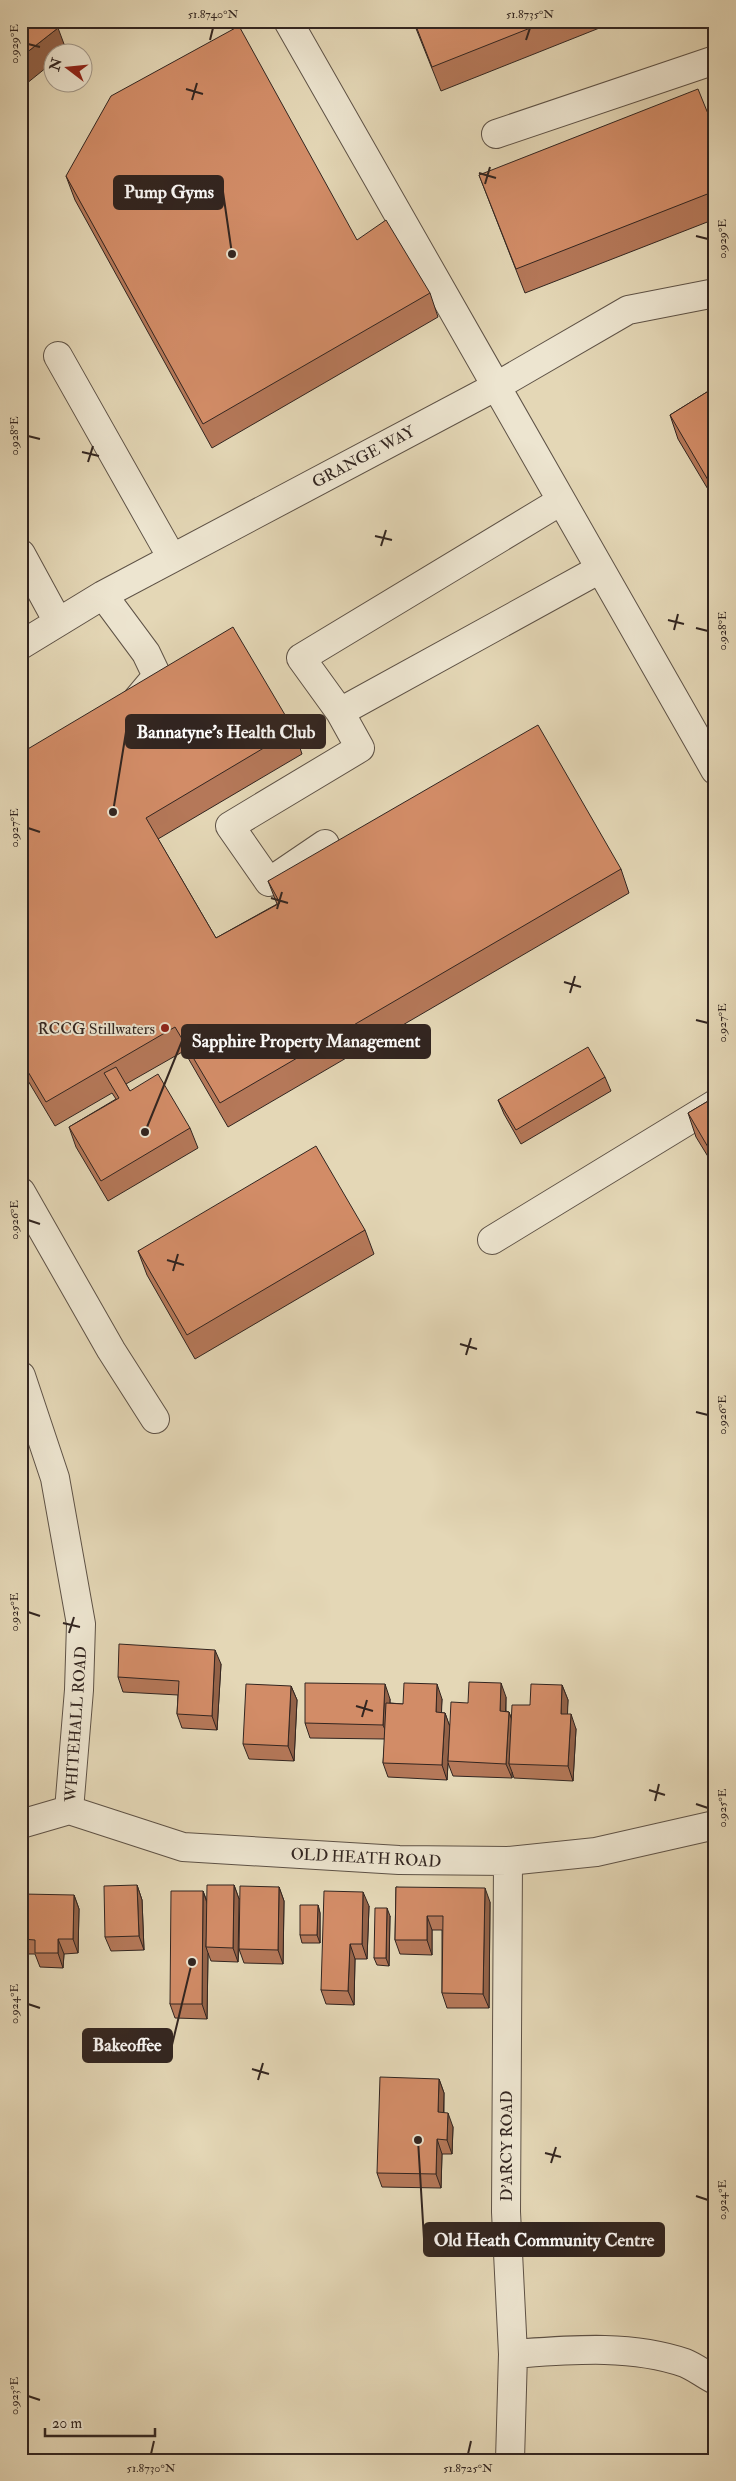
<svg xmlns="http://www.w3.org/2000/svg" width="736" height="2481" font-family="'IM FELL Double Pica',serif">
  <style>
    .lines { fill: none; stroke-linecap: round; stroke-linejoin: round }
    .minor-casing { stroke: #5e5246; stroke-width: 30 }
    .minor { stroke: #ede5d0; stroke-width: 28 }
    .wall { fill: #b57859; stroke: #322520 }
    .shaded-wall { fill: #936248; stroke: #322520 }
    .building { fill: #d28c67; stroke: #322520 }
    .ticks { fill: none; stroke: #322520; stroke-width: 2 }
    .poi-dot { fill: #8f2418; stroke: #ede5d0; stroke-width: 2 }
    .labels { text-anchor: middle; stroke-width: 4; stroke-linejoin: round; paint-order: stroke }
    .street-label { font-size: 16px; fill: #322520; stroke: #ede5d0 }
    .poi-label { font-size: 16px; fill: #322520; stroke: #ede5d0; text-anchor: end }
    .leader { fill: none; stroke: #322520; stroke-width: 2 }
    .callout-dot { fill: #322520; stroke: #ede5d0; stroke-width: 2 }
    .callout { fill: #322520; stroke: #322520; stroke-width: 2 }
    .callout-label { font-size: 18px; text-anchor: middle; font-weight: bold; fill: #fff }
    .neatline { fill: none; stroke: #322520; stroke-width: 2 }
    .ticks-label { font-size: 12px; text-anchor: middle; fill: #322520 }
  </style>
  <rect width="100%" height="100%" fill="#e4d7b6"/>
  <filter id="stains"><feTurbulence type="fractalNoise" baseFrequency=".004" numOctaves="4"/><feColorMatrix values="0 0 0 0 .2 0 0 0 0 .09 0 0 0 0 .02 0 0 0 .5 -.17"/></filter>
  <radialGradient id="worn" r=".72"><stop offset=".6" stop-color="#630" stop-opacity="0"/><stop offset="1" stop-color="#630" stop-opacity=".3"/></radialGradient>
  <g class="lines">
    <!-- minor casing -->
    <g class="minor-casing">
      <path id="minor" d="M288,21C432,270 572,521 715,770
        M496,134L715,60
        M58,356L172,558
        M21,554L58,622
        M103,595L146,653L157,676L136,701
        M21,645L103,595L495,387L628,310L715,293
        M340,712L301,658L561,501
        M325,844L269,882L230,826L360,748L340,712L600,569
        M21,1192L111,1350L155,1419
        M492,1240L715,1104
        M21,1376L55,1478L81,1624L79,1690L69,1810
        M21,1824L69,1810L183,1847L399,1860L508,1861L596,1852L715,1825
        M508,1861L506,2212L513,2354L510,2460
        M513,2354C569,2350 630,2344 685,2363C695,2367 705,2375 715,2380"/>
    </g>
    <!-- minor -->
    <use href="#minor" class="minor"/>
  </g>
  <!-- wall -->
  <path class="wall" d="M413,21H617L441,91Z
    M715,131V219L525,293L479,175Z
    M66,176L357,240L430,293L438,317L212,448L75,200Z
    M715,387V501L678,439L670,415Z
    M294,730L302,754L158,839L216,938L277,904L268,881L621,869L629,893L228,1127L184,1051L126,1084L130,1091L190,1128L198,1148L108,1201L76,1147L69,1127L116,1099L112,1093L55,1126L21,1069V753Z
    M605,1077L611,1091L521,1144L504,1114L498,1100Z
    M715,1097V1168L696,1137L688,1113Z
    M365,1230L374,1254L195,1359L147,1275L138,1251Z
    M221,1664L217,1730L182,1728L177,1714L178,1695L123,1692L118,1677Z
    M562,1685L568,1700L567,1714L576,1729L573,1781L514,1778L512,1772V1778L453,1776L448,1763L447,1780L388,1777L383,1763L385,1739L310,1738L305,1723L390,1699V1703L403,1704L442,1699L441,1713H445L449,1725L468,1703L506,1697V1711L509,1712L511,1718L530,1705Z
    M291,1686L297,1700L294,1761L249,1759L243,1744Z
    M137,1885L142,1900L144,1950L111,1951L105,1937Z
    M234,1885L239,1899L279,1887L284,1901L283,1964L244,1963L239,1949L238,1962L211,1961L208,1953L207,2019L175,2018L170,2004L203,1891L207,1901Z
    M396,1887L490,1902L489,2008H447L442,1993V1930H432V1955L400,1954L395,1940Z
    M74,1895L79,1909L78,1953L64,1954L63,1968L40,1967L35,1954H27L22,1939Z
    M318,1905L320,1913V1943H302L300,1935Z
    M369,1906L367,1959H355L354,2005L326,2004L321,1990Z
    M390,1916L389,1966L377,1965L374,1958Z
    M439,2079L444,2093V2113L453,2127L452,2154H442L441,2188L382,2187L377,2173Z"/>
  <!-- shaded-wall -->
  <path class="shaded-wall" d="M58,28L67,52H52V63L21,88V57Z
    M215,1650L221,1664L217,1730L212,1716Z
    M501,1683L506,1697L505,1726L500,1711Z
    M385,1684L390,1699L389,1739L383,1725Z
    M437,1684L442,1699L441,1727L436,1712Z
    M562,1685L568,1700L567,1728L561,1714Z
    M291,1686L297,1700L294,1761L288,1746Z
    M509,1712L514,1726L509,1764L512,1772V1778L506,1764Z
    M445,1713L450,1727L448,1761V1763L447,1780L442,1765Z
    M571,1714L576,1729L573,1781L568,1766Z
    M137,1885L142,1900L144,1950L139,1936Z
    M234,1885L239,1899L238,1962L233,1948Z
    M279,1887L284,1901L283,1964L278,1950Z
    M485,1888L490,1902L489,2008L483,1994Z
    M203,1891L208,1906L206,1947L208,1953L207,2019L202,2004Z
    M363,1892L369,1906L367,1959L362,1944Z
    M74,1895L79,1909L78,1953L73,1939Z
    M318,1905L320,1913V1943L317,1935Z
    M387,1908L390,1916L389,1966L386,1958Z
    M427,1916L432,1930V1955L427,1940Z
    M58,1939L64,1954L63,1968L58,1953Z
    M350,1944L355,1959L354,2005L348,1991Z
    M439,2079L444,2093L443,2127L438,2112Z
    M448,2113L453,2127L452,2154L447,2140Z
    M437,2139L442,2154L441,2188L436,2174Z"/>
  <!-- building -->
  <path class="building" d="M21,21H52L58,28L21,57Z
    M414,21H548L432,67Z
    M239,26L357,240L386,220L430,293L203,424L66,176L111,96Z
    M698,89L715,131V191L516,269L479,175Z
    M715,387V492L670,415Z
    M233,627L294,730L146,818L216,938L280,903L268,881L538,725L621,869L220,1103L175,1027L46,1102L21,1060V753Z
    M588,1047L605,1077L516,1130L498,1100Z
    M116,1067L130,1091L158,1074L190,1128L101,1181L69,1127L119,1098L104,1073Z
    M715,1097V1159L688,1113Z
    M316,1146L365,1230L187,1335L138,1251Z
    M119,1644L215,1650L212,1716L177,1714L179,1681L118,1677Z
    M469,1682L501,1683L500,1711L509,1712L506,1764L448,1761L451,1702L468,1703Z
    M305,1683L385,1684L383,1725L305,1723Z
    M404,1683L437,1684L436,1712L445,1713L442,1765L383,1763L386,1703L403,1704Z
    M246,1684L291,1686L288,1746L243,1744Z
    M531,1684L562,1685L561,1714H571L568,1766L509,1764L512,1705H530Z
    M137,1885L139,1936L105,1937L104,1886Z
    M207,1885H234L233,1948L206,1947Z
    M240,1886L279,1887L278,1950L239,1949Z
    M396,1887L485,1888L483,1994L442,1993L443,1916H427V1940H395Z
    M171,1891H203L202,2004H170Z
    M324,1891L363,1892L362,1944H350L348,1991L321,1990Z
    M23,1894L74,1895L73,1939H58V1953H35V1940L22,1939Z
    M300,1905H318L317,1935H300Z
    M375,1908H387L386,1958H374Z
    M380,2077L439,2079L438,2112L448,2113L447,2140L437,2139L436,2174L377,2173Z"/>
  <!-- ticks -->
  <path class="ticks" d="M210,40L213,28M526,40L530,28M28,44L40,47M186,89L203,94M192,100L197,83M479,173L496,178M485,184L490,167M696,236L708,239M28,436L40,439M82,452L99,456M88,462L93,446M375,536L392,540M381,546L386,530M668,620L684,624M696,628L708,631M674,630L678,614M28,828L40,832M271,898L288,903M277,909L282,892M564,982L581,987M570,993L575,976M696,1020L708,1023M28,1220L40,1224M167,1260L184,1265M173,1271L178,1254M460,1344L477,1349M466,1355L471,1338M696,1412L708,1415M28,1612L40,1616M63,1623L80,1627M69,1633L74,1617M356,1706L373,1711M362,1717L367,1700M649,1790L665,1795M655,1801L659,1784M696,1804L708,1808M28,2004L40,2008M252,2069L269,2074M258,2080L263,2063M545,2153L561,2157M551,2163L556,2147M696,2196L708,2200M28,2396L40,2400M151,2454L154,2441M468,2454L471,2441"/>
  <!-- markers -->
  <circle class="poi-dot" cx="165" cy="1028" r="5"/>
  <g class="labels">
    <!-- street labels -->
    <g class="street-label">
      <text transform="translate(363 456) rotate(-28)" y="6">GRANGE WAY</text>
      <text transform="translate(75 1724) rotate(-86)" y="6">WHITEHALL ROAD</text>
      <text transform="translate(366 1857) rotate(3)" y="6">OLD HEATH ROAD</text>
      <text transform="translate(506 2146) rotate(-90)" y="6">D'ARCY ROAD</text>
    </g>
    <!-- poi labels -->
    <g class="poi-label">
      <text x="155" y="1034">RCCG Stillwaters</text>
    </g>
  </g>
  <!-- callouts -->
  <path class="leader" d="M232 254L223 192M113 812L126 732M145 1132L182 1041M192 1962L172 2045M418 2140L424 2239"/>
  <g class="callout-dot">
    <circle cx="232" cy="254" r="5"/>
    <circle cx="113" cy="812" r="5"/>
    <circle cx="145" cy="1132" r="5"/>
    <circle cx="192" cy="1962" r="5"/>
    <circle cx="418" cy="2140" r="5"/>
  </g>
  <g class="callout">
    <rect x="114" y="176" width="109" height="33" rx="5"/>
    <rect x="126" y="715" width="199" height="33" rx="5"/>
    <rect x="182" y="1025" width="248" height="33" rx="5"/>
    <rect x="83" y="2029" width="89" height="33" rx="5"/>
    <rect x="424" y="2223" width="240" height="33" rx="5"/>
  </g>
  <g class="callout-label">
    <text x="169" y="198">Pump Gyms</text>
    <text x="226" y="738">Bannatyne's Health Club</text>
    <text x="306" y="1047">Sapphire Property Management</text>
    <text x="127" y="2051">Bakeoffee</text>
    <text x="544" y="2246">Old Heath Community Centre</text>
  </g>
  <!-- margin -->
  <rect width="736" height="2481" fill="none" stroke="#e4d7b6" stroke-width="55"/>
  <!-- north arrow -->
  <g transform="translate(68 68) rotate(286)"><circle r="24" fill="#ede5d0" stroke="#a2988a"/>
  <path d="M0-4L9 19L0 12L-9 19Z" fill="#8f2418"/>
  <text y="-8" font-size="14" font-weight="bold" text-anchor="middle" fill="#322520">N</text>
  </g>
  <!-- scale -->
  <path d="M45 2428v8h110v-8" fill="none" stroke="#322520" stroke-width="2.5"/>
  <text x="52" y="2428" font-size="15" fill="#322520" stroke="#ede5d0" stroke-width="4" paint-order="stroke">20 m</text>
  <rect x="28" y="28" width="680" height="2426" class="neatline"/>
  <g class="ticks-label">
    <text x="213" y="18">51.8740°N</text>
    <text x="530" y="18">51.8735°N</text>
    <text transform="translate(14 44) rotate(-90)" y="4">0.929°E</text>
    <text transform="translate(722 239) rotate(-90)" y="4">0.929°E</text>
    <text transform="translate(14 436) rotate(-90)" y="4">0.928°E</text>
    <text transform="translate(722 631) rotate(-90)" y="4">0.928°E</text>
    <text transform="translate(14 828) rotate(-90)" y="4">0.927°E</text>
    <text transform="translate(722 1023) rotate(-90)" y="4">0.927°E</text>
    <text transform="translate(14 1220) rotate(-90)" y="4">0.926°E</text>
    <text transform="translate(722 1415) rotate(-90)" y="4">0.926°E</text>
    <text transform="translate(14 1612) rotate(-90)" y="4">0.925°E</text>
    <text transform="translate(722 1808) rotate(-90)" y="4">0.925°E</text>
    <text transform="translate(14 2004) rotate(-90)" y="4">0.924°E</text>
    <text transform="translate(722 2200) rotate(-90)" y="4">0.924°E</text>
    <text transform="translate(14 2396) rotate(-90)" y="4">0.923°E</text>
    <text x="151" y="2472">51.8730°N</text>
    <text x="468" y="2472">51.8725°N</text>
  </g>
  <rect width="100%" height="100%" filter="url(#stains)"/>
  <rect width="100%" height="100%" fill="url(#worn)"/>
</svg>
